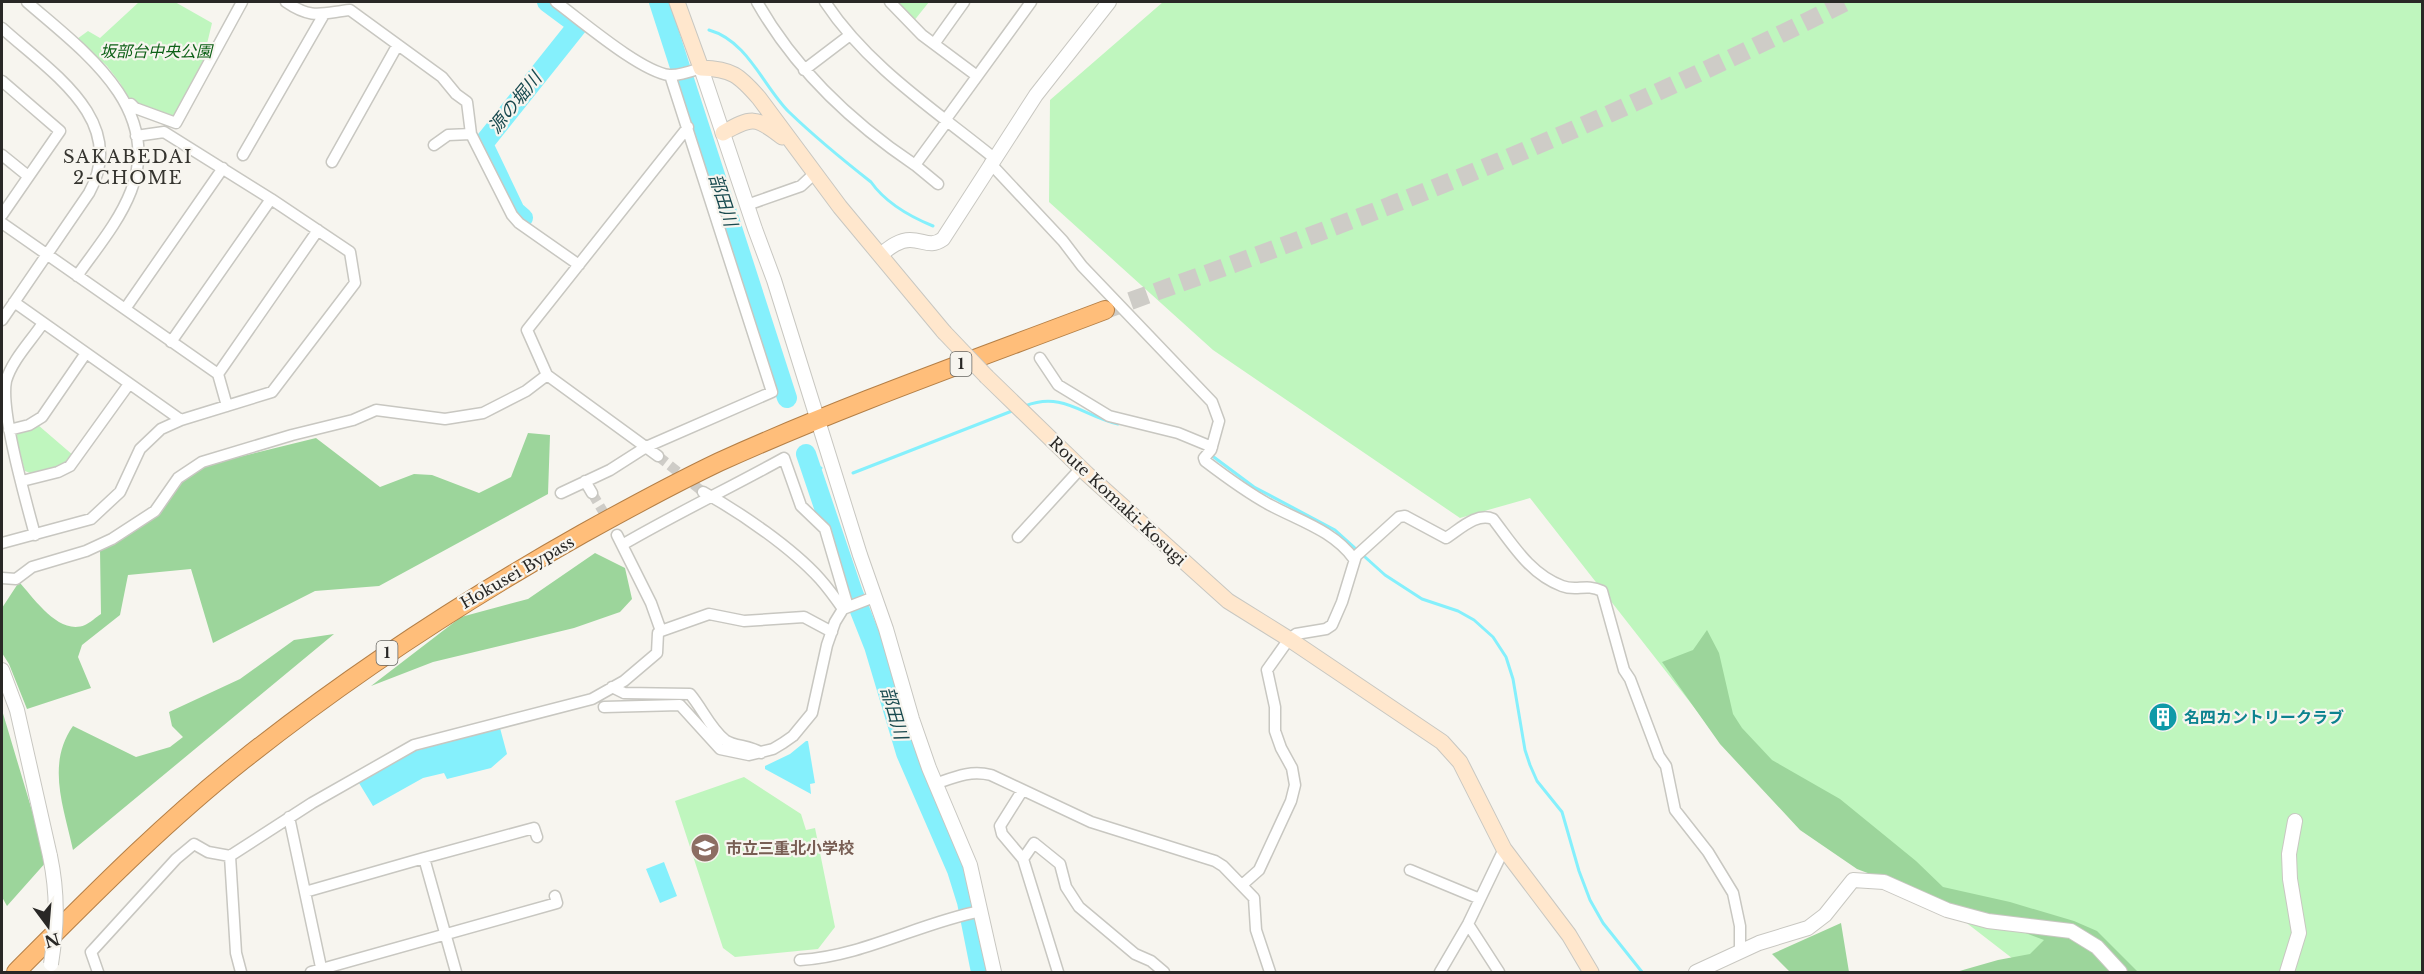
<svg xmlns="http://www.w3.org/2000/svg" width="2424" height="974" font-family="'Libre Baskerville','Noto Sans JP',serif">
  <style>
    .green { fill: #bff6be }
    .forest { fill: #9cd59b }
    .water { fill: #85f0fc }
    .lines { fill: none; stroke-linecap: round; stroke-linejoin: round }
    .stream { stroke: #85f0fc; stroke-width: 3 }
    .river { stroke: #85f0fc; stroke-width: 20 }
    .minor-tunnel { stroke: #ceccc7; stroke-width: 10; stroke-dasharray: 10 5; stroke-linecap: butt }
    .trunk-tunnel { stroke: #ceccc7; stroke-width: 18; stroke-dasharray: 18 9; stroke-linecap: butt }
    .minor-casing { stroke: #c8c7c1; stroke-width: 13 }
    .tertiary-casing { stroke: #c8c7c1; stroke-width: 16 }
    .secondary-casing { stroke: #c8c7c1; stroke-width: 17 }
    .trunk-casing { stroke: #b47f46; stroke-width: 20 }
    .minor { stroke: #fff; stroke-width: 10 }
    .tertiary { stroke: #fff; stroke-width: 14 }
    .secondary { stroke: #ffe7cd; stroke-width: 15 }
    .trunk { stroke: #ffbe7a; stroke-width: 18 }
    .tertiary-bridge-casing { stroke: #c8c7c1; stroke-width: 16; stroke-linecap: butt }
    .secondary-bridge-casing { stroke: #c8c7c1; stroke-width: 17; stroke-linecap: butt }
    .tertiary-bridge { stroke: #fff; stroke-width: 14 }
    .secondary-bridge { stroke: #ffe7cd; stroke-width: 15 }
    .labels { text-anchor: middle; stroke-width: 4.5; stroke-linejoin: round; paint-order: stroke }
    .shield { fill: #f7f5ef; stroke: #676662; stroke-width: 1.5 }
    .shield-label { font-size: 15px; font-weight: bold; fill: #292826 }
    .park-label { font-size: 16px; font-style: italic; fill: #0e6117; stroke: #f7f5ef }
    .street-label { font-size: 16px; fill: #292826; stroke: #f7f5ef }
    .culture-label { font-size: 16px; font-weight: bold; fill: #0d838f; stroke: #f7f5ef; text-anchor: start }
    .education-label { font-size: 16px; font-weight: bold; fill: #785e54; stroke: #f7f5ef; text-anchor: start }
    .water-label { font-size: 18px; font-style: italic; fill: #194a4f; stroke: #f7f5ef }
    .neighbourhood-label { font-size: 18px; letter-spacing: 1.5px; fill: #35342f; stroke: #f7f5ef }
  </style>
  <rect width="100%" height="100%" fill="#f7f5ef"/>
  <!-- green -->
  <path class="green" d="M139,2H175L212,23L200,73L173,119L137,105L128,98L120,83L107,66L77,39L88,31L100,38Z
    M895,2H929L913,22Z
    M1163,2H2422V972H2030L1704,720L1530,498L1460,518L1213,350L1049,202L1050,100Z
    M38,425L74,456C62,466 40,479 25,471L15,437L19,431Z
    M744,777L801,814L806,830L815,828L835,927L818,949L735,957L723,948L675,801Z"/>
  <!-- forest -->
  <path class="forest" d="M528,433L550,435L548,494L379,586L315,591L213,643L191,569L128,575L120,615L82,645L78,657L91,688L27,709L9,664L2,653V608L19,582C34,598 59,636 85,625C90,623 96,617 101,614L100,550L136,530L158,513L181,482L203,466L316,438L380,487L414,474L432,475L479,493L511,477Z
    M595,553L625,568L632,599L620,612L574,628L433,662L371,686L461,617L528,599Z
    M1707,630L1719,653L1733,714L1742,728L1772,760L1840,799L1916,861L1943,887L2010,902L2074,921L2097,931L2138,972H2142H1956L1998,960L2030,954L2044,940L1857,869L1800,830L1720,744L1662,662L1693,650Z
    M334,634L73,850C64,808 46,764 73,726L136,757L170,747L183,737L172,726L169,712L240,679L294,640Z
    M2,710L47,861L7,906L2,897Z
    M1841,923L1849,972H1790L1772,954Z"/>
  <!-- water -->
  <path class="water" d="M500,728L507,754L491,768L447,779L444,773L423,778L373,806L359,783L415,751Z
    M806,741H808L815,783L810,784L811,794L765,769V766L790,754Z
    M664,862L677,896L660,903L646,869Z"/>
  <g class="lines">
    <!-- stream -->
    <path class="stream" d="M709,30C748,41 763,86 789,112C815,137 843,160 871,182C885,202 911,217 933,226
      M1025,406C1063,391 1083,416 1118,424
      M1211,455L1254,487L1335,530L1385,575L1422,599L1458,611L1474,620L1493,637L1506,657L1513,679L1525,750L1530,765L1537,781L1562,812L1579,871L1590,900L1603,923L1642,972
      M810,466L821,468
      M853,473L1012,411"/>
    <!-- river -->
    <path class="river" d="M659,2L787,398
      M523,218L515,211L483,144L578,25L547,2
      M806,454L853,593L874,646L906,753L957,870L967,902L981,972"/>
    <!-- minor-tunnel -->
    <path class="minor-tunnel" d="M658,456L703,492
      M592,493L617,535"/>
    <!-- trunk-tunnel -->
    <path class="trunk-tunnel" d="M1105,310C1200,276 1296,242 1391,205C1545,145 1698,76 1846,2"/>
    <!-- minor casing -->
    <g class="minor-casing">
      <path id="minor" d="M27,2C81,49 164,107 131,191C119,222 96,249 77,276
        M286,2C312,20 322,13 350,10L442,77L456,94L467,102L471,134L512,215L519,223L579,265
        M556,2C582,21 640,71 669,75C679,76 692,71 701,68
        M757,2C795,69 851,122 915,165L948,120
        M825,2C868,67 935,110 994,158
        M890,2L922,35L977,76
        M2,28C48,70 130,120 89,193L2,320
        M934,44L964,2
        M804,70L850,35
        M2,81L60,131L2,215
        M126,105L131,104L135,108L176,123L242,2
        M946,119L1031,2
        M434,145L448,135L471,134
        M2,155L28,176
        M243,155L323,16
        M332,162L397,46
        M990,163L1063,241L1082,266L1212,402L1219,421L1211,450L1204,458L1205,461C1226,477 1246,492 1270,505C1300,521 1334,531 1354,559
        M915,165L938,184
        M747,205L801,186L815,173
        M2,223L218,374L227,406
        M14,302L181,420
        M125,309L223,168
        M171,342L271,199
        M1040,358L1058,385L1109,416L1178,433L1212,447
        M218,374L318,230
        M9,430L29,425L42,417L86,353
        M658,456L547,375L527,330L688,127
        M22,481L58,472L70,466L129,384
        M585,481L592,493
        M703,492C740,512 792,548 820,579C828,588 836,599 843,609
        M561,493L610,470L646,447L772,392L670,75
        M35,535C26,501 0,411 6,381C12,360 31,341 43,323
        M1018,537L1081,468
        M2,543L91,519L120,492L140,449L161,429L181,420L272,392L355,283L350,252L271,199L164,132L136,136
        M622,545C675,514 730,488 784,458L801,506L825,529L848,607
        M2,578L16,579L32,567L86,551L112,539L155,511L178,478L202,462L292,435L353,420L376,410L445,419L483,413L526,391L547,375
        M661,631L709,614L744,621L804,617L832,632
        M612,687L624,693L690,694C702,708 710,728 725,740C735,747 750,745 761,753
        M604,707L680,705L720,749L749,755L773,749L783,743L793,736L812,713L827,645L835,622L843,609L874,597
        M935,784C955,777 970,770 991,775L1091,822L1215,861L1223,866L1254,898L1256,930L1270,972
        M1022,791L1000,826L1002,834L1023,859L1034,843L1060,864L1066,887L1079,907L1135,954L1151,961L1164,972
        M289,817L322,972
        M230,856L312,803L414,745L592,699L624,681L657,653L658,633L661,631L651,603L617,535
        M230,856L236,953L241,972
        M424,858L534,828L537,837
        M1023,859L1058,972
        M1410,870L1480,899
        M1242,885L1259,870L1291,801L1295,785L1292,768L1281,748L1275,731V707L1267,670L1289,639L1296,634L1326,629L1332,625L1342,602L1356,556L1399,517L1405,516L1446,538C1460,529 1477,512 1493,519C1513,545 1530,574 1562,586C1577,592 1585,583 1602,591L1624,670L1630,679L1659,756L1666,766L1675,810L1708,852L1733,893L1740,926V952
        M305,892L424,858L456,972
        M1468,924L1499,972
        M800,960C864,956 919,923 981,911
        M98,972L91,952L93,950L176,859L194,844L208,852L230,856
        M311,972L557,903L555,896
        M1440,972L1468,924L1504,849"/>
    </g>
    <!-- tertiary casing -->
    <g class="tertiary-casing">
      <path id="tertiary" d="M701,68L755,229L774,280L860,555L886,629L912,719L929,768L970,865L994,972
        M880,255C888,249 898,240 910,240C924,240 930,248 943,239L1036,95L1109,2
        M2,670L17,710L50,856
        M1696,972L1759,943L1808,928L1825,915L1853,880L1884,882L1947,910L1988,921L2071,931L2097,947L2120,972
        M2287,972L2299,933L2290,879L2289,854L2295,821"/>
    </g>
    <!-- secondary casing -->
    <g class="secondary-casing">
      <path id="secondary" d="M677,2L701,68C732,69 739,75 759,98L840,207L944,332
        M723,133C751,117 756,116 782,137
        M987,377L1087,474L1228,601L1289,639L1442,742L1460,762L1504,849L1569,935L1591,972"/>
    </g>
    <!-- trunk casing -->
    <g class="trunk-casing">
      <path id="trunk" d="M16,972C89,899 161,825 243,760C350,675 463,601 582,534C627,509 673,484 719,462C845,405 976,359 1105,310"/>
    </g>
    <!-- minor -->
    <use href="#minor" class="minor"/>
    <!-- tertiary -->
    <use href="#tertiary" class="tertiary"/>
    <!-- secondary -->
    <use href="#secondary" class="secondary"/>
    <!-- trunk -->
    <use href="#trunk" class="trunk"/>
    <!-- tertiary-bridge casing -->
    <g class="tertiary-bridge-casing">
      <path id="tertiary-bridge" d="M50,856C58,894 57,926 51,964"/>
    </g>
    <!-- secondary-bridge casing -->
    <g class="secondary-bridge-casing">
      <path id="secondary-bridge" d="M944,332L987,377"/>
    </g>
    <!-- tertiary-bridge -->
    <use href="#tertiary-bridge" class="tertiary-bridge"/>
    <!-- secondary-bridge -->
    <use href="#secondary-bridge" class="secondary-bridge"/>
  </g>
  <!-- icons -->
  <defs>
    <g id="building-disc" transform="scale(1.5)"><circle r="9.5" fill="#0f9aa8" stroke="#f7f5ef"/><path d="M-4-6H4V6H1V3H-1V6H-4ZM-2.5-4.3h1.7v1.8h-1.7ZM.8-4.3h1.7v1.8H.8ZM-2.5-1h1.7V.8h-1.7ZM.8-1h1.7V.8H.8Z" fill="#fff"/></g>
    <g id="school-disc" transform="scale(1.5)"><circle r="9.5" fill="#8d6e63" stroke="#f7f5ef"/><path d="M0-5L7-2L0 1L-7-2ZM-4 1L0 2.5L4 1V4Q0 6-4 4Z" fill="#fff"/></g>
  </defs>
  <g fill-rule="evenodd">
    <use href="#building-disc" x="2163" y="717"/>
    <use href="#school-disc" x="705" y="848"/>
  </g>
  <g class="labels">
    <!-- shield labels -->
    <g class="shield">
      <rect x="950.5" y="352" width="21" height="24" rx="4.5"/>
      <rect x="376.5" y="641" width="21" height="24" rx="4.5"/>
    </g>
    <g class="shield-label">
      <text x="961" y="369">1</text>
      <text x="387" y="658">1</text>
    </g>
    <!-- park labels -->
    <g class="park-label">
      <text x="156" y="57">坂部台中央公園</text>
    </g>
    <!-- street labels -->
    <g class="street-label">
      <text transform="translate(1118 501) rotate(43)" y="6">Route Komaki-Kosugi</text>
      <text transform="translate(517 572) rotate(-30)" y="6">Hokusei Bypass</text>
    </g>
    <!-- culture labels -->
    <g class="culture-label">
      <text x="2184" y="723">名四カントリークラブ</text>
    </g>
    <!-- education labels -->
    <g class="education-label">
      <text x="726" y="854">市立三重北小学校</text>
    </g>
    <!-- water labels -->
    <g class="water-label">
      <text transform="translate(515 103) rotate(-51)" y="6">源の堀川</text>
      <text transform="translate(723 200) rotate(72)" y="6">部田川</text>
      <text transform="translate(894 713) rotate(74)" y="6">部田川</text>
    </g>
    <!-- neighbourhood labels -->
    <g class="neighbourhood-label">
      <text x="128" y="163">SAKABEDAI<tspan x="128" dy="21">2-CHOME</tspan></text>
    </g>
  </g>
  <!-- border -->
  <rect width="2424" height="974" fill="none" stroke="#292826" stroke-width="6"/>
  <!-- north arrow -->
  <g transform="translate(48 926) rotate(164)" stroke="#f7f5ef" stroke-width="4.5" paint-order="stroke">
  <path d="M0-4.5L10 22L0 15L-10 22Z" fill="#292826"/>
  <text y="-9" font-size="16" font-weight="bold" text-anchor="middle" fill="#292826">N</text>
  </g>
</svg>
